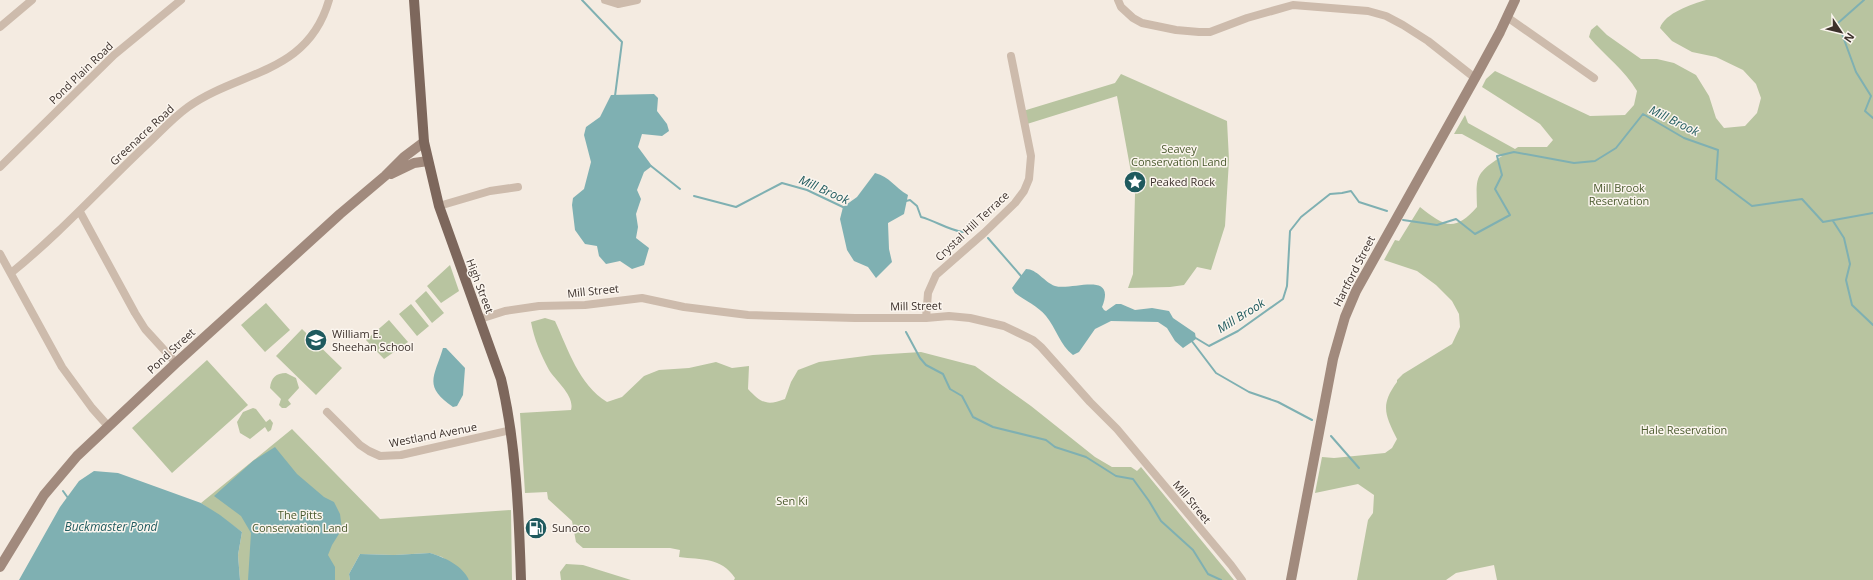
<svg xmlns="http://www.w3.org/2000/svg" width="1873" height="580" font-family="'Open Sans',sans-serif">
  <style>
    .green { fill: #b8c4a0 }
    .water { fill: #7fb0b2 }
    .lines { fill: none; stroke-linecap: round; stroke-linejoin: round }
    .stream { stroke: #7fb0b2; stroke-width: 2 }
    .street { stroke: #cdbbac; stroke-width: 8 }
    .secondary { stroke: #a18a7d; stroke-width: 10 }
    .primary { stroke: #7d675c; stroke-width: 10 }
    .labels { text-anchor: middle; stroke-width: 3; stroke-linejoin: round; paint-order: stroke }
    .street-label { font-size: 11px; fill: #3b302b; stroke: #fbf5ee }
    .park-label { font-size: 11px; fill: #4a5a2e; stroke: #fbf5ee }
    .poi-label { font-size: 11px; fill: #3b302b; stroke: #fbf5ee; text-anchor: start }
    .water-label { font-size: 12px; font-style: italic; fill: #1f5a5e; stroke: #fbf5ee }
  </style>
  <rect width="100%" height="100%" fill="#f4ebe1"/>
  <!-- green -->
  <path class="green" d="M1706,0H1873V580H1497L1494,565L1456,573L1446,580H1357L1368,520L1373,513L1374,495L1358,484L1315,493L1322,457L1334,458L1385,453L1392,448L1397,439C1385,415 1380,405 1397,382V380L1403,374L1452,344L1460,327L1459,314L1452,301L1436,285L1417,271L1384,260L1395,240L1399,241L1420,207C1444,226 1454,233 1477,207C1476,176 1475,174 1502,156L1462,134H1454L1465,115L1468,123L1515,149L1518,147H1547L1553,140L1540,124L1482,87L1486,79L1495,71L1590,116L1625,115L1634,105L1637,91C1625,70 1605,56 1589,37L1591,30L1597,25L1607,35L1641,59H1657L1674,63L1696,75L1709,96L1716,118L1724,128L1745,126L1757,113L1761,98L1756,84L1743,70L1716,57L1692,52L1672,41L1660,28C1665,13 1692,4 1706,0Z
    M1121,74L1227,121L1229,160L1225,226L1211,270L1197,267L1184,285L1170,287L1128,288L1133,274L1135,194L1117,96L1027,124L1023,111L1115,83Z
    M450,265L459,291L441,303L427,286Z
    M426,291L444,313L432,323L415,301Z
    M266,303L290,330L265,352L241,325Z
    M411,304L429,326L417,336L399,314Z
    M545,318L555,321C568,349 579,385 607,402L622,397L644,376L659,370L689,368L716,362L732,368L749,366L748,389C761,403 767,406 785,399L791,382L798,370L819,362L873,355L921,352L975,366L1031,406L1095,457L1112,467H1131L1137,471L1141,467L1234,580H734L735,578C721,557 702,560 679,557L680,550L670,548H583L576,542L572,521L548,499L547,492L525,493L520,413L571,410C575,396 556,381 549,370C541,355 534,339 531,322Z
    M389,320L408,342L384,359L366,340Z
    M302,329L342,368L316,395L276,356Z
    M207,360L248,405L172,473L132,428Z
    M286,373L296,378L299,388L288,400L291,404L286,408H282L279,405L281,399L270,388C271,378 276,373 286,373Z
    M253,408L256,409L266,422L270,419L273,423L271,430L268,432L265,427L250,439L240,433L237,422L243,412Z
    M292,429L380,519L511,510L512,580H469L455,566L442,557L430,553L394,555L360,554L349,574L350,580H240L238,555L242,532L201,503Z
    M566,564L583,565L631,580H561L560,572Z"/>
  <!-- water -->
  <path class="water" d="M654,94L658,98L657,111L667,124L669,131L662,136L642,134L638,147L652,166L644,172L637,190L641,199L636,214L638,227L636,238L649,248L644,265L632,269L620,261L606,264L599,256L597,246L585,244L575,230L572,205L573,198L584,189L591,162L584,135L586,127L600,117L611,95Z
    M875,173C890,177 894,187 908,195L904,214L888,223L889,249L892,262L876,278L868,267L854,261L847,250L840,219L843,207L857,197Z
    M1026,269C1037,269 1044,282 1055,286C1072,291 1117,270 1102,307L1104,310L1106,311L1116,304H1121L1135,310L1152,308L1169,311L1173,318L1195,333L1196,339L1183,348L1175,341L1167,328L1158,322L1111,321L1095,329L1079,352L1073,355C1060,345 1056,328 1046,316C1038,306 1024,300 1015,293L1012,288Z
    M443,348H446L465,368L463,395L457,406L453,407C423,386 434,378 443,348Z
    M275,447L297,474L324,497L334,502L340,514L342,529L332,545L328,555L335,567V580H248L251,533L241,516L214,496L253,461Z
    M94,471L118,473L201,503L220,515L242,532L238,555L240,580H19L60,507L79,481Z
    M430,553C444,557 463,566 469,580H350L349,574L360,554L394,555Z"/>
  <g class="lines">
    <!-- stream -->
    <path class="stream" d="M582,0L622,42L615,96
      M1864,0L1838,23L1856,72L1871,96L1865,111L1873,118
      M651,166L680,189
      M694,196L736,207L782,183L807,190L845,208
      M906,201L910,200L917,206L921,217C936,221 948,230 963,232
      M1403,220L1437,225L1456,219L1475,234L1510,215L1495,189L1502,175L1497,156L1514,152L1574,163L1595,161L1616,148L1643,114L1684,138L1718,150L1716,179L1752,206L1802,199L1823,222L1873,213
      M1833,221L1844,238L1850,264L1846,280L1852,305L1873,325
      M988,238L1021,276
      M906,332L920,358L926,365L943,374L950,389L962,396L973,417L993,427L1046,440L1055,447L1086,457L1116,476L1133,479L1149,501L1161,521L1193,550L1208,574L1221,580
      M1194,337L1209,346L1238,331L1283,299L1287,286L1290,231L1301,217L1330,194L1342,193L1351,191L1359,202L1387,211
      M1191,340L1216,373L1249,392L1278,402L1312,420
      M1331,436L1359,468
      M63,491L68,498"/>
    <!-- street -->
    <path class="street" d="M605,0L618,4L637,0
      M1118,0L1121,7L1133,18L1142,23L1176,30L1199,32H1210L1247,18L1293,5L1368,11L1386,16L1403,25L1428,41L1475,78
      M1507,17L1594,78
      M0,27L32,0
      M0,167L114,55L181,0
      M439,206L490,191L518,187
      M80,212L135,313L145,329L176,363
      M0,254L62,367L92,408L108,426
      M11,273C58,235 98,191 141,150C157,136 170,120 188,107C241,70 308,74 329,0
      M926,318L928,293L936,275L984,233L1015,203L1024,191L1029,179L1031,156L1011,56
      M480,319L505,311L539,306L585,305L642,298L684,307L748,315L855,318H926L949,316L970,318L1004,326L1033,340L1041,347L1090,402L1117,429L1231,565L1242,580
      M327,412L360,445L369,451L380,456L401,455L511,430"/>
    <!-- secondary -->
    <path class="secondary" d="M391,174L414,163L428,161
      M0,567L44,495L77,456L176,363L273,275L340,214L385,176L404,157L424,142
      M1291,580L1333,359L1345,317L1356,291L1475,78L1500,32L1515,0"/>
    <!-- primary -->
    <path class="primary" d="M414,0L424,142L439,206L501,379C516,442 519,515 521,580"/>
  </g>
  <!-- icons -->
  <defs>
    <g id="sight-disc" transform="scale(1.15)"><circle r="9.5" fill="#1f5a5e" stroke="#fbf5ee"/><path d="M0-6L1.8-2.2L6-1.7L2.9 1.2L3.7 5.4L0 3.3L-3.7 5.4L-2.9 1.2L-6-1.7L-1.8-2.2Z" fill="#fff"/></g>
    <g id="school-disc" transform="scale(1.15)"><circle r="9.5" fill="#1f5a5e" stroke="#fbf5ee"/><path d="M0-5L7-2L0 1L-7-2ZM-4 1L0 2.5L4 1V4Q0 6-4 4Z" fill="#fff"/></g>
    <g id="fuel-disc" transform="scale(1.15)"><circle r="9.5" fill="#1f5a5e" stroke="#fbf5ee"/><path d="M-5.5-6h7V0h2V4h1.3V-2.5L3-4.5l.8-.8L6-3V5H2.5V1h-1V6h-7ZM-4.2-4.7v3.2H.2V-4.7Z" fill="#fff"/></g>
  </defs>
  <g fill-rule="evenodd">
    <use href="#sight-disc" x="1135" y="182"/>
    <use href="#school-disc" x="316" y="340"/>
    <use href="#fuel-disc" x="536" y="528"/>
  </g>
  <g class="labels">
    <!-- street labels -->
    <g class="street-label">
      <text transform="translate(81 73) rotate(-44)" y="4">Pond Plain Road</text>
      <text transform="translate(142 135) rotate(-43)" y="4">Greenacre Road</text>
      <text transform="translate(972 226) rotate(-43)" y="4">Crystal Hill Terrace</text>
      <text transform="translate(1354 271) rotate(-63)" y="4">Hartford Street</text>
      <text transform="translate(480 286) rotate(69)" y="4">High Street</text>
      <text transform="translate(593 291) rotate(-6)" y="4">Mill Street</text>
      <text transform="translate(916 306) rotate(-1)" y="4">Mill Street</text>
      <text transform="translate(171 351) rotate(-43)" y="4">Pond Street</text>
      <text transform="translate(433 435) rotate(-11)" y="4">Westland Avenue</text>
      <text transform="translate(1192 502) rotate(50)" y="4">Mill Street</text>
    </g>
    <!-- park labels -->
    <g class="park-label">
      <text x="1179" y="153">Seavey<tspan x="1179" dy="13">Conservation Land</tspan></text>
      <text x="1619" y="192">Mill Brook<tspan x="1619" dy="13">Reservation</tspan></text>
      <text x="1684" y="434">Hale Reservation</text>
      <text x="792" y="505">Sen Ki</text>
      <text x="300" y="519">The Pitts<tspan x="300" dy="13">Conservation Land</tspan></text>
    </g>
    <!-- poi labels -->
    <g class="poi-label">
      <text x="1150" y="186">Peaked Rock</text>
      <text x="332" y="338">William E.<tspan x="332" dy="13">Sheehan School</tspan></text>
      <text x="552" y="532">Sunoco</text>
    </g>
    <!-- water labels -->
    <g class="water-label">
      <text transform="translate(1674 121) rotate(26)" y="4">Mill Brook</text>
      <text transform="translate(824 190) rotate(24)" y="4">Mill Brook</text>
      <text transform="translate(1241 316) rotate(-32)" y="4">Mill Brook</text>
      <text x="111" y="531">Buckmaster Pond</text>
    </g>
  </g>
  <!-- north arrow -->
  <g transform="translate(1841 32) rotate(125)" stroke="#fbf5ee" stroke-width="3" paint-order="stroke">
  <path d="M0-3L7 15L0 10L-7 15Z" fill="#3b302b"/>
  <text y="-6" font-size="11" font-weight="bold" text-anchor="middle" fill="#3b302b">N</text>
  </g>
</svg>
